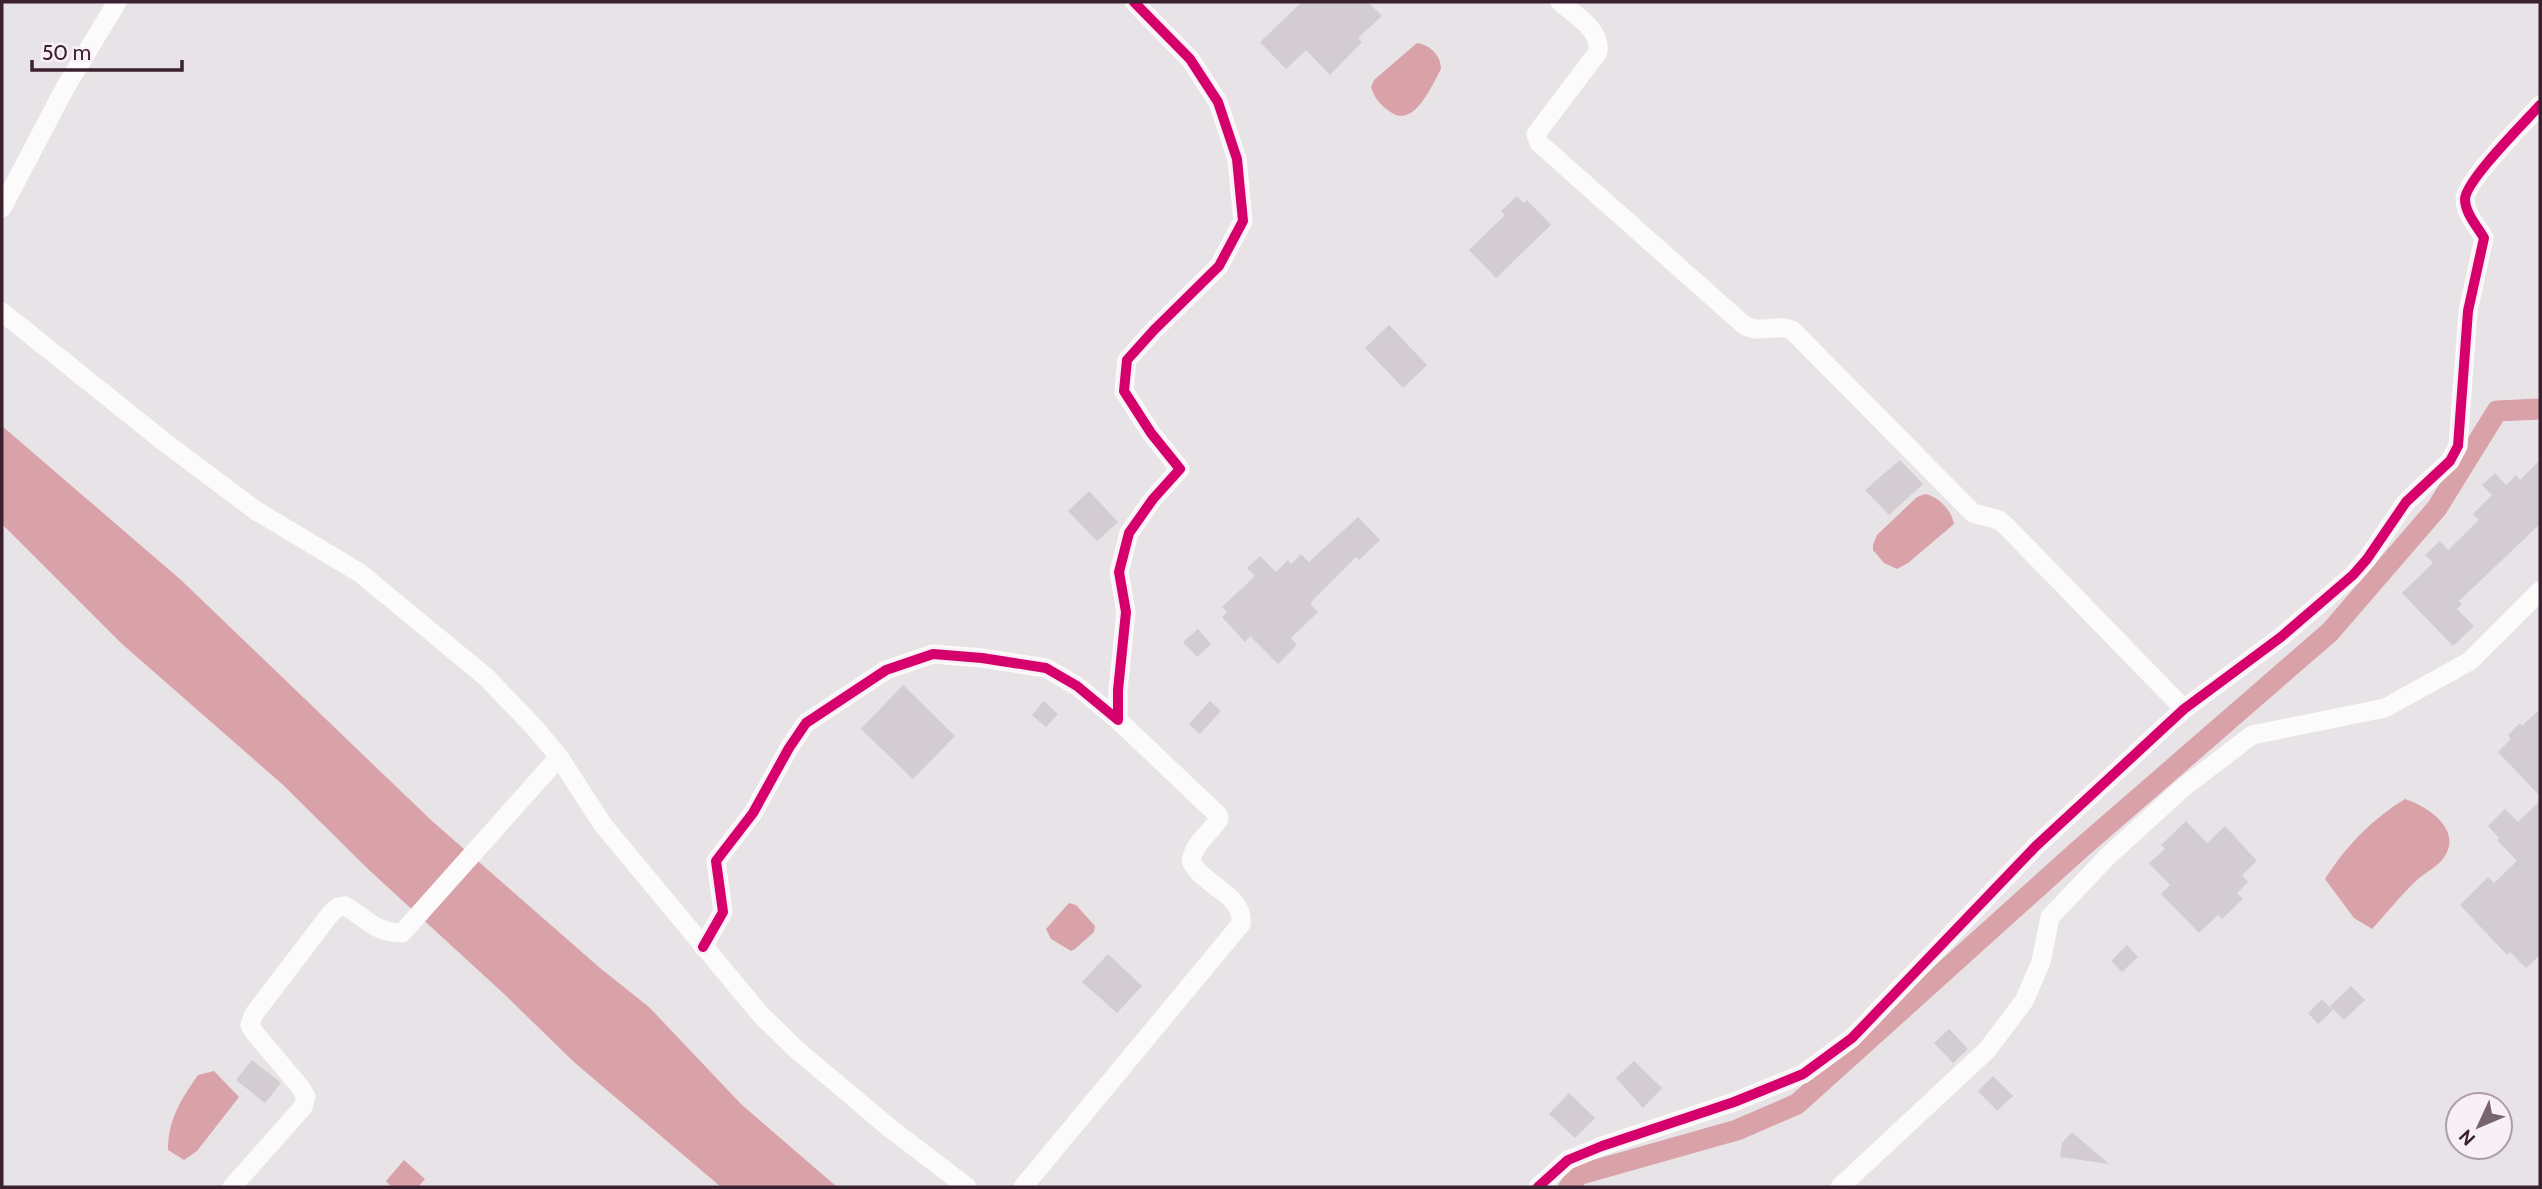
<svg xmlns="http://www.w3.org/2000/svg" width="2542" height="1189" font-family="Cabin,sans-serif">
  <style>
    .water { fill: #d9a2a9 }
    .lines { fill: none; stroke-linecap: round; stroke-linejoin: round }
    .canal { stroke: #d9a2a9; stroke-width: 21 }
    .building { fill: #d3ccd1 }
    .minor { stroke: #fcfbfb; stroke-width: 19 }
    .cycleway-casing { stroke: #f8f0f6; stroke-width: 15 }
    .cycleway { stroke: #d6006c; stroke-width: 10 }
  </style>
  <rect width="100%" height="100%" fill="#e8e3e7"/>
  <!-- water -->
  <path class="water" d="M1417,43C1430,45 1441,55 1441,69C1432,85 1415,127 1392,113C1381,106 1375,99 1371,87L1374,80Z
    M2,426L181,580L432,821L600,968L649,1007L741,1104L837,1187H721L575,1063L503,993L368,869L282,784L121,643L2,524Z
    M1925,494C1938,496 1952,511 1954,524L1908,563L1897,569L1884,563L1873,550V545L1877,535L1917,497Z
    M2405,799C2427,806 2462,829 2445,856C2437,868 2425,872 2416,881C2400,896 2387,913 2372,929L2354,918L2325,879C2345,847 2372,819 2405,799Z
    M1069,903L1076,905L1095,926L1094,932L1075,949L1071,951L1051,939L1046,929Z
    M214,1071L239,1097L197,1151L184,1160L168,1150C168,1120 181,1099 198,1075Z
    M404,1160L425,1179L418,1187H392L386,1181Z"/>
  <g class="lines">
    <!-- canal -->
    <path class="canal" d="M1569,1187L1578,1175L1737,1130L1797,1104L2080,849L2330,632L2437,508L2497,411L2540,409"/>
  </g>
  <!-- building -->
  <path class="building" d="M1302,2H1368L1382,16L1358,38L1362,42L1330,75L1306,50L1286,69L1260,42Z
    M1517,196L1524,203L1527,200L1551,225L1496,278L1469,250L1505,215L1501,211Z
    M1389,325L1427,365L1403,388L1365,348Z
    M1900,460L1923,484L1889,515L1865,490Z
    M2540,460V524L2459,601L2462,604L2457,609L2474,626L2453,646L2402,593L2433,563L2425,555L2440,541L2448,550L2479,520L2473,514L2492,495L2482,485L2495,473L2506,485L2516,475L2520,480Z
    M1089,491L1118,522L1097,541L1068,511Z
    M1358,517L1380,540L1359,560L1356,557L1312,601L1311,605L1318,612L1291,638L1297,645L1278,664L1250,636L1245,642L1222,617L1227,612L1222,607L1255,576L1247,568L1260,556L1276,572L1288,560L1291,564L1301,554L1309,562Z
    M1198,629L1211,644L1197,657L1183,642Z
    M903,685L955,736L913,779L861,729Z
    M1044,701L1058,714L1046,727L1032,715Z
    M1210,701L1221,711L1200,734L1189,724Z
    M2540,709V796L2498,752L2511,739L2508,735L2520,723L2522,726Z
    M2540,801V955L2526,968L2510,952L2507,955L2460,905L2488,877L2494,883L2517,861L2497,840L2499,838L2488,826L2505,809L2518,822Z
    M2186,821L2207,843L2225,826L2257,861L2242,875L2248,882L2237,893L2243,899L2222,919L2218,915L2199,933L2161,894L2170,885L2149,863L2165,849L2161,845Z
    M2127,945L2138,957L2122,972L2111,961Z
    M1108,954L1142,986L1117,1013L1082,982Z
    M2351,986L2365,1000L2344,1020L2330,1006Z
    M2322,999L2333,1010L2318,1024L2308,1013Z
    M1949,1029L1968,1049L1953,1063L1934,1043Z
    M252,1060L281,1083L265,1103L236,1080Z
    M1634,1061L1662,1088L1643,1108L1616,1078Z
    M1993,1076L2013,1096L1997,1111L1978,1091Z
    M1569,1093L1595,1118L1575,1138L1549,1114Z
    M2072,1132L2109,1164L2060,1157L2062,1143Z"/>
  <g class="lines">
    <!-- minor -->
    <path class="minor" d="M1560,2C1575,15 1601,29 1598,52L1536,134L1539,143L1744,325C1761,335 1775,323 1792,330L1973,513L1999,520L2006,526L2184,709
      M2,208L65,88L117,2
      M2,312L163,441L255,510L360,573L486,677L535,728L559,757L603,825L761,1015L797,1050L891,1129L967,1187
      M703,947L723,912L716,861L753,813L789,748L806,723L886,670L933,654L982,658L1046,668L1077,686L1118,720V690L1126,612L1119,572L1129,533L1153,499L1180,469L1151,433L1124,391L1127,360L1154,330L1219,266L1243,221L1237,159L1218,102L1190,59L1134,2
      M232,1187L303,1107L306,1097L301,1088L254,1032L250,1025L254,1014L331,913L338,907L345,906C367,918 374,933 402,933L559,757
      M1023,1187L1241,924C1245,895 1202,885 1191,861C1195,841 1209,835 1219,819L1218,815L1118,720
      M1538,1187L1568,1160L1602,1146L1734,1102L1803,1074L1852,1038L2036,846L2184,709L2281,637L2353,575L2367,559L2406,502L2450,461L2458,446L2468,311L2484,238C2477,226 2465,213 2465,199C2466,180 2525,122 2540,105
      M1840,1187L1987,1050L2024,1001L2041,962L2050,917L2108,856L2184,787L2252,735L2385,708L2470,661L2540,591"/>
    <!-- cycleway casing -->
    <g class="cycleway-casing">
      <path id="cycleway" d="M703,947L723,912L716,861L753,813L789,748L806,723L886,670L933,654L982,658L1046,668L1077,686L1118,720V690L1126,612L1119,572L1129,533L1153,499L1180,469L1151,433L1124,391L1127,360L1154,330L1219,266L1243,221L1237,159L1218,102L1190,59L1134,2
        M1538,1187L1568,1160L1602,1146L1734,1102L1803,1074L1852,1038L2036,846L2184,709L2281,637L2353,575L2367,559L2406,502L2450,461L2458,446L2468,311L2484,238C2477,226 2465,213 2465,199C2466,180 2525,122 2540,105"/>
    </g>
    <!-- cycleway -->
    <use href="#cycleway" class="cycleway"/>
  </g>
  <!-- border -->
  <rect width="2542" height="1189" fill="none" stroke="#3b202f" stroke-width="7"/>
  <!-- north arrow -->
  <g transform="translate(2479 1126) rotate(226)"><circle r="33" fill="#f8f0f6" stroke="#ac9da6" stroke-width="2"/>
  <path d="M0-5L12 26L0 18L-12 26Z" fill="#78646f"/>
  <text y="-10" font-size="19" font-weight="bold" text-anchor="middle" fill="#3b202f">N</text>
  </g>
  <!-- scale -->
  <path d="M32 60v10h150v-10" fill="none" stroke="#3b202f" stroke-width="3.5"/>
  <text x="42" y="60" font-size="21" fill="#3b202f" stroke="#f8f0f6" stroke-width="5" paint-order="stroke">50 m</text>
</svg>
